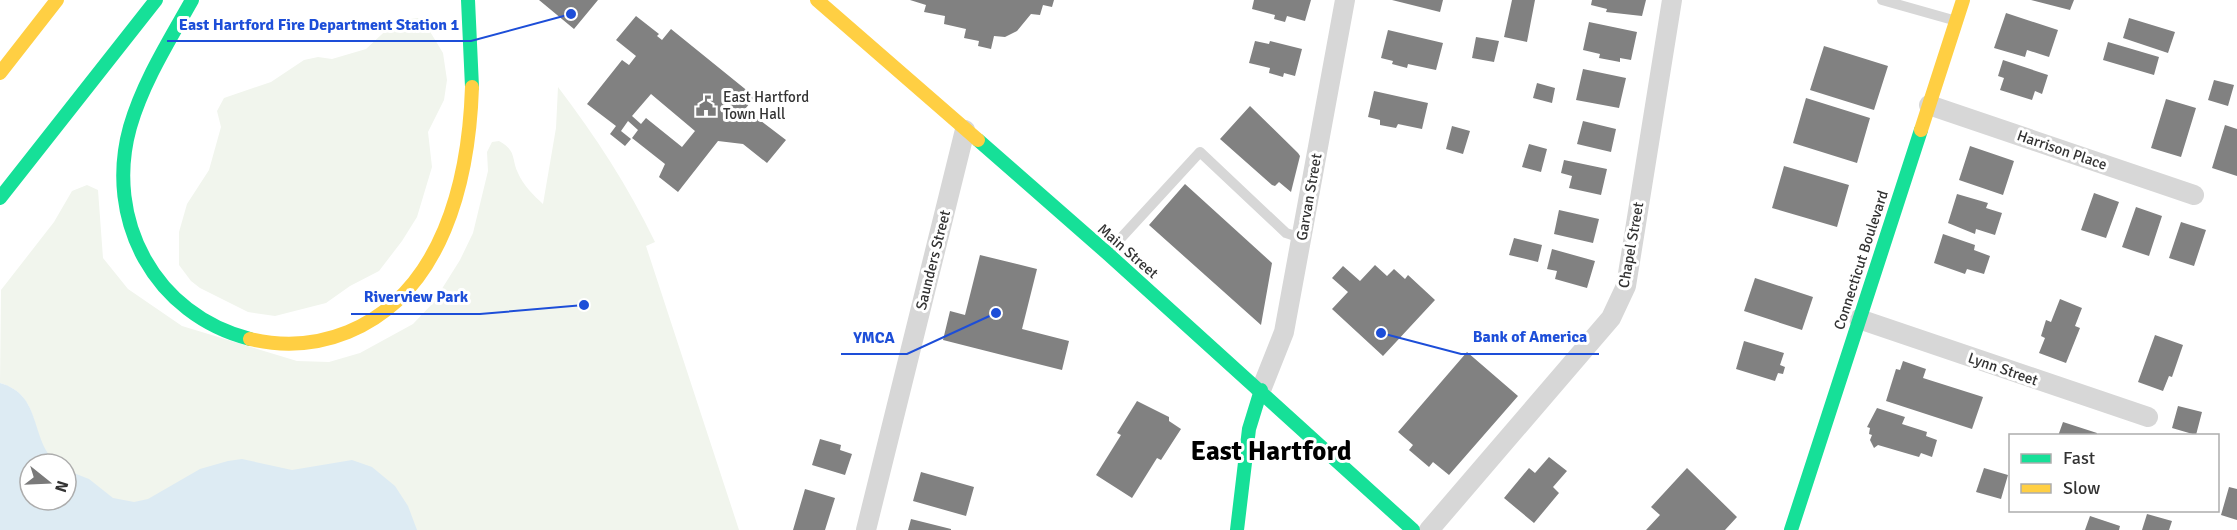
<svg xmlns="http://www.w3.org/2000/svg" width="2237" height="530" font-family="Signika,sans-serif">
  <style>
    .green { fill: #f1f5ed; fill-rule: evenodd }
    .water { fill: #ddebf3 }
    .building { fill: #818181; fill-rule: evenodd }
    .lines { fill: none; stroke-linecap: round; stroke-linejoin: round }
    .lane { stroke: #d7d7d7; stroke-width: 10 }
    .street { stroke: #d7d7d7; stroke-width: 20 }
    .fast { stroke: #16e098; stroke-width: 14 }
    .slow { stroke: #ffcf43; stroke-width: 14 }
    .labels { text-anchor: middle; stroke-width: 6; stroke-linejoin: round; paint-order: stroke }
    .poi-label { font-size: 15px; fill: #333; stroke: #fff; text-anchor: start }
    .street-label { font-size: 15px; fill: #333; stroke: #fff }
    .town-label { font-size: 27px; font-weight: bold; fill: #000; stroke: #fff }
    .leader { fill: none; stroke: #1d4ed8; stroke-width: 2 }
    .callout-dot { fill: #1d4ed8; stroke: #fff; stroke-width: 2 }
    .callout-label { font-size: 16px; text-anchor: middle; font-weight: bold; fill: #1d4ed8; stroke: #fff; stroke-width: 6; stroke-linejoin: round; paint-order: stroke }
  </style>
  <rect width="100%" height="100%" fill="#fff"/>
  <!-- green -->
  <path class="green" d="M418,18L423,20L443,53L447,80L444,100L428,132L432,167L417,217L402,241L379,271L350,286L326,303L275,316L248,312L200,288L191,281L179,265V232L187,204L209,170L221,127L217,111L224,98L271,82L304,60L318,57L332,59L366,49L396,21Z
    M558,87C596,137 628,186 655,242L646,246L739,530H0V428L37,431C32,409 25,390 0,383L1,290L54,222L72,191L87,185L98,190L103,258L128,289L182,326L297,361L329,362L360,353L413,324L433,303L460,260L473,233L488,171L487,152L492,142L499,141C517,151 511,158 518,173C523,185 534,196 543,204L556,128ZM30,464H66V500H30Z"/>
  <!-- water -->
  <path class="water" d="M0,383C43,395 29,439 57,464H30V500H66V470L89,479L113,498L134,502L148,499L200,469L228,461L242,459L292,470L352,460L372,467L395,486L408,506L417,530H0Z"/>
  <!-- building -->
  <path class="building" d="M539,0H598L574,29Z
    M910,0H1054L1052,7L1043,5L1040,15L1031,14L1017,31L1005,37L994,36L991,49L978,46L979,41L964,38L966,29L944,24L945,16L924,12L926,5Z
    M1254,0H1311L1305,21L1287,16L1285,22L1274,19L1275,15L1252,9Z
    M1392,0H1443L1440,12Z
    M1512,0H1535L1527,42L1504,37Z
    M1592,0H1646L1642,16L1606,12L1607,9L1591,5Z
    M2031,0H2074L2070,10Z
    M2006,13L2058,30L2049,57L2027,50L2025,57L1994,48Z
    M636,16L659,34L657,36L662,40L671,29L755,97L745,109L786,140L767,163L743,144L718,141L678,192L659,177L665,164L632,138L638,130L628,121L621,131L631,139L625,146L610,134L616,126L587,104L622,60L629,65L636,56L616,40ZM651,94L695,131L682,147L646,118L641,124L632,116Z
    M2129,18L2175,32L2168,53L2123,38Z
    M1589,22L1637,32L1631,60L1620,58V62L1599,58L1600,54L1583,50Z
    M1388,30L1443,43L1436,70L1408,64L1407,68L1392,64L1393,61L1381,58Z
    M1476,37L1499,41L1494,62L1472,58Z
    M1255,41L1269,44L1270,41L1302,49L1295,76L1284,73L1283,77L1269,73L1270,68L1249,63Z
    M2108,42L2159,57L2154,75L2103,60Z
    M1824,46L1888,66L1874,110L1810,90Z
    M2003,60L2048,75L2042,94L2035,91L2032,100L2000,90L2004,78L1998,76Z
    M1583,69L1626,78L1619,108L1576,100Z
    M2214,80L2234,85L2228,106L2208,100Z
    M1537,83L1555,88L1552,103L1533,98Z
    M1374,91L1428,103L1422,129L1398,124L1396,128L1380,125V120L1368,117Z
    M1806,98L1870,118L1857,163L1793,143Z
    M2166,99L2196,108L2181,157L2151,148Z
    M1250,106L1298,153L1300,156L1291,192L1279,182L1275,186L1272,185L1220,139Z
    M1583,121L1616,129L1611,152L1577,144Z
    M2225,125L2237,129V176L2212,168Z
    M1452,126L1470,131L1463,154L1446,149Z
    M1529,144L1547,149L1541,172L1522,167Z
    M1970,146L2014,161L2003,195L1959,180Z
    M1564,160L1607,169L1601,195L1569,188L1572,176L1561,173Z
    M1784,166L1849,185L1837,227L1772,208Z
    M1185,184L1272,263L1261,325L1149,225Z
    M2094,193L2119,202L2106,238L2081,230Z
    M1957,194L1988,203L1986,208L2002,213L1995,235L1976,229L1975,234L1948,223Z
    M2136,207L2162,216L2149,256L2122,247Z
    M1559,210L1599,219L1593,243L1554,234Z
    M2181,222L2206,230L2194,266L2169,258Z
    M1943,234L1975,245L1974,250L1990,256L1984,274L1967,269L1965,274L1934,263Z
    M1514,238L1542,245L1538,262L1509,255Z
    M1552,249L1595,261L1587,288L1555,279L1557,271L1547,269Z
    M980,255L1037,269L1022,329L1069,341L1062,370L943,340L950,311L965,315Z
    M1375,265L1387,276L1394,269L1405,279L1408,275L1435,300L1383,356L1332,309L1348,292L1332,278L1343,266L1360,281Z
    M1755,278L1813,297L1802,330L1744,311Z
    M2060,299L2082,308L2075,326L2080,328L2066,363L2039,353L2045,338L2041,336L2046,320L2051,322Z
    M2155,335L2183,345L2172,377L2169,376L2163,391L2138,382Z
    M1744,341L1784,353L1780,365L1785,367L1783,374L1778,373L1775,381L1736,369Z
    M1467,352L1518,396L1449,475L1433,462L1429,467L1409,450L1413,445L1398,432Z
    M1903,361L1926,369L1923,378L1983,397L1972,429L1886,401L1896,369L1900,370Z
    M1137,401L1169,417V421L1181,429L1161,460L1157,458L1132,498L1096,475L1121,435L1117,433Z
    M2178,406L2202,412L2196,435L2172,428Z
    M1877,408L1905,417L1902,424L1927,432L1926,436L1937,440L1932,457L1921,453L1919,457L1878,445L1874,448L1870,440L1872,435L1869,434L1870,428L1867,427Z
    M2063,422L2097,433L2096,436H2058Z
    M820,439L841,445L840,450L852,454L845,475L812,465Z
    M1549,457L1567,471L1553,487L1559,493L1534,523L1504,498L1529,468L1535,473Z
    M1687,468L1737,517L1725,530H1646L1660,515L1651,507Z
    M1984,468L2008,475L2001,499L1976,492Z
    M921,472L974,487L966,516L913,501Z
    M2229,487L2237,489V520L2221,515Z
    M805,489L835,498L825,530H793Z
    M2147,514L2172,521L2169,530H2142Z
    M2090,516L2120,526L2119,530H2085Z
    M911,519L951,529V530H908Z"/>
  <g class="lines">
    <!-- lane -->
    <path class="lane" d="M1882,0L1953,20
      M1109,251L1200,152L1286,233L1301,238"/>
    <!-- street -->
    <path class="street" d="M1929,105L2194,195
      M1859,319L2148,417
      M1261,390L1284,332L1345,0
      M866,530L965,130
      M1429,530L1611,318L1626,286L1672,0"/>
    <!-- fast -->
    <path class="fast" d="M192,0C169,41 143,82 130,127C104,220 155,315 250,339
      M468,0L472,87
      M978,140L1107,253L1413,530
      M0,198L156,0
      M1237,530L1249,429L1261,390
      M1791,530L1921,130"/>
    <!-- slow -->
    <path class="slow" d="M817,0L978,140
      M0,73L57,0
      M1921,130L1963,0
      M250,339C284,347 316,345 348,332C443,293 469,180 472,87"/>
  </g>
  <!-- icons -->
  <defs>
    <g id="civic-bare" transform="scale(1.62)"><path d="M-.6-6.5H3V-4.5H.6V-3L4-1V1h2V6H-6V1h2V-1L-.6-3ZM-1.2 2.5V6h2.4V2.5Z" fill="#7a7a7a" stroke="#fff" stroke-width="2.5" paint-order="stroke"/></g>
  </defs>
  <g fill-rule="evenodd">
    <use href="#civic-bare" x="706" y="106"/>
  </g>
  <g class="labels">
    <!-- poi labels -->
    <g class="poi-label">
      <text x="723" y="102">East Hartford<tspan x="723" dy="17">Town Hall</tspan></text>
    </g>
    <!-- street labels -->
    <g class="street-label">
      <text transform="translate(2062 150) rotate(19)" y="5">Harrison Place</text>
      <text transform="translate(1309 197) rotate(-80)" y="5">Garvan Street</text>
      <text transform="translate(1631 245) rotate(-80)" y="5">Chapel Street</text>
      <text transform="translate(1128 251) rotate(41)" y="5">Main Street</text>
      <text transform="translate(933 260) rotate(-76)" y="5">Saunders Street</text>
      <text transform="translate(1861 260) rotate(-72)" y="5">Connecticut Boulevard</text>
      <text transform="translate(2003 369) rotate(19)" y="5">Lynn Street</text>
    </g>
    <!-- town labels -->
    <g class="town-label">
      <text x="1271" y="460">East Hartford</text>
    </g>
  </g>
  <!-- callouts -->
  <path class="leader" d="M571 14L471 41H167M584 305L480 314H351M1381 333L1461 354H1599M996 313L907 354H841"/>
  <g class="callout-dot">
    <circle cx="571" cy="14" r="6"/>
    <circle cx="584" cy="305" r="6"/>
    <circle cx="1381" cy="333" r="6"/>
    <circle cx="996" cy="313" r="6"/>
  </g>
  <g class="callout-label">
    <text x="319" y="30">East Hartford Fire Department Station 1</text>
    <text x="416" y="302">Riverview Park</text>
    <text x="1530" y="342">Bank of America</text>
    <text x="874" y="343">YMCA</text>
  </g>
  <!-- legend -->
  <rect x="2009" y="434" width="210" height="78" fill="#ffffff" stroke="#adadad" stroke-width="1.5"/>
  <rect x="2021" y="454" width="30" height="9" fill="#16e098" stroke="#adadad" stroke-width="1.5"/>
  <text x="2063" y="464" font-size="18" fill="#333333">Fast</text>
  <rect x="2021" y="484" width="30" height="9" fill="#ffcf43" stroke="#adadad" stroke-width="1.5"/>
  <text x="2063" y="494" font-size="18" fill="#333333">Slow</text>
  <!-- north arrow -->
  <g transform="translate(48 482) rotate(108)"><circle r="28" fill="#ffffff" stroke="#adadad" stroke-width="1.5"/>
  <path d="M0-4.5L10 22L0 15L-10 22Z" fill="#7a7a7a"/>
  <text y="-9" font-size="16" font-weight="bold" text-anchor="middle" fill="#333333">N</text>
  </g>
</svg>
